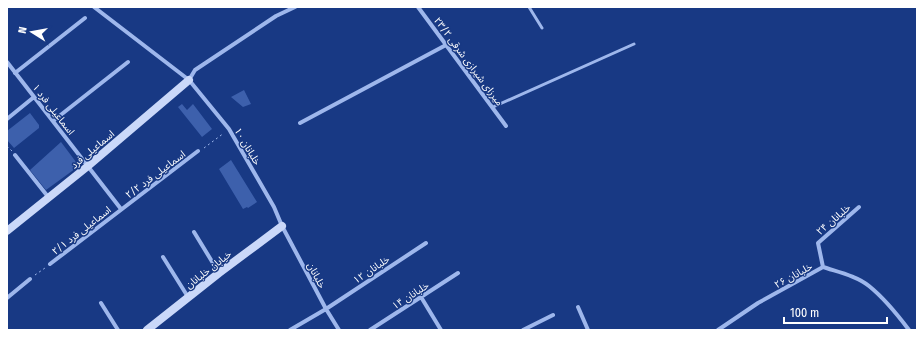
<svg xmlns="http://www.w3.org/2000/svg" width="924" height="337" font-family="'Fira Sans Condensed','Noto Sans Arabic',sans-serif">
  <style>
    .building { fill: #3d60ac }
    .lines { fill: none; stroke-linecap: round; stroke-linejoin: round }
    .path { stroke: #9eb7ec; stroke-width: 1; stroke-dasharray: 2 3; stroke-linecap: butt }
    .lane { stroke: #9eb7ec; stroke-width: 3 }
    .street { stroke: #9eb7ec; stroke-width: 4 }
    .secondary { stroke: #cad8f9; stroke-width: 8 }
    .labels { text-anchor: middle; stroke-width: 3; stroke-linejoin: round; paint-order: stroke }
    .street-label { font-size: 10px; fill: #fff; stroke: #183984 }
  </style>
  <rect width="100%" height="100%" fill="#183984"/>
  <!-- building -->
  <path class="building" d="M244,90L251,104L243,107L231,97Z
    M182,104L187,110L193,104L212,129L202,137L178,107Z
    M30,113L39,125V128L14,148L7,140V131Z
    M61,142L79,166L46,190L30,170Z
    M231,160L257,202L248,208L247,207L243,209L219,169Z"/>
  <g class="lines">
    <!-- path -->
    <path class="path" d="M7,146L12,151
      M204,148L224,133
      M35,275L45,268"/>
    <!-- lane -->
    <path class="lane" d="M529,7L542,28
      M493,107L634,44"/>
    <!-- street -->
    <path class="street" d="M94,7L189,80L229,129L274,207L282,226L326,309L339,330
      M418,7L506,126
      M7,62L121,209
      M15,73L85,18
      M189,80L195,70L276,16L295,7
      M7,119L34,97
      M53,121L128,62
      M300,123L446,45
      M15,155L49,198
      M194,232L219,273
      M163,257L188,297
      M50,264L198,151
      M823,267L818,243L859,207
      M421,297L441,330
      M7,298L30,279
      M101,303L118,330
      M578,307L588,330
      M290,330L326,309L426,243
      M370,330L458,273
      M523,330L553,315
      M718,330L758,303L823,267C838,272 857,276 869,286C884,298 897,314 909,330"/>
    <!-- secondary -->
    <path class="secondary" d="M7,231L88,166L189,80
      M147,330L219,273L282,226"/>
  </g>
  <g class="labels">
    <!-- street labels -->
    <g class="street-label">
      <text transform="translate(469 61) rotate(53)" y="4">۲۳/۲ میرزای شیرازی شرقی</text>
      <text transform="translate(54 109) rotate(52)" y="4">۱ اسماعیلی فرد</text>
      <text transform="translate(248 146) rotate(59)" y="4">۱۰ خلبانان</text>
      <text transform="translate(92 149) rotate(-40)" y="4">اسماعیلی فرد</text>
      <text transform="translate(155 174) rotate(-37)" y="4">۲/۲ اسماعیلی فرد</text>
      <text transform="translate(833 219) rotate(-41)" y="4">۲۴ خلبانان</text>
      <text transform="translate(81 230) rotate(-38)" y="4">۲/۱ اسماعیلی فرد</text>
      <text transform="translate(208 269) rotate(-38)" y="4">خیابان خلبانان</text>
      <text transform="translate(371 269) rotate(-34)" y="4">۱۲ خلبانان</text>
      <text transform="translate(317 275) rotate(62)" y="4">خلبانان</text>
      <text transform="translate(793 275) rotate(-29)" y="4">۲۶ خلبانان</text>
      <text transform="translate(410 295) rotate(-33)" y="4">۱۴ خلبانان</text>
    </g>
  </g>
  <!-- border -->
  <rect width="924" height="337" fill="none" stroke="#ffffff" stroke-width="16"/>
  <!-- north arrow -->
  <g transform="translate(32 32) rotate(281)" stroke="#183984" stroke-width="3" paint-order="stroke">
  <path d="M0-3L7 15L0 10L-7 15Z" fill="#ffffff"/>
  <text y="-6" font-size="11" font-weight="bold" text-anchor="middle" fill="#ffffff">N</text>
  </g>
  <!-- scale -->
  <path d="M784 317v6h103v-6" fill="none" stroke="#ffffff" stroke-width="2"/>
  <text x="790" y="317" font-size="12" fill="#ffffff" stroke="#183984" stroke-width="3" paint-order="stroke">100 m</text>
</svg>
